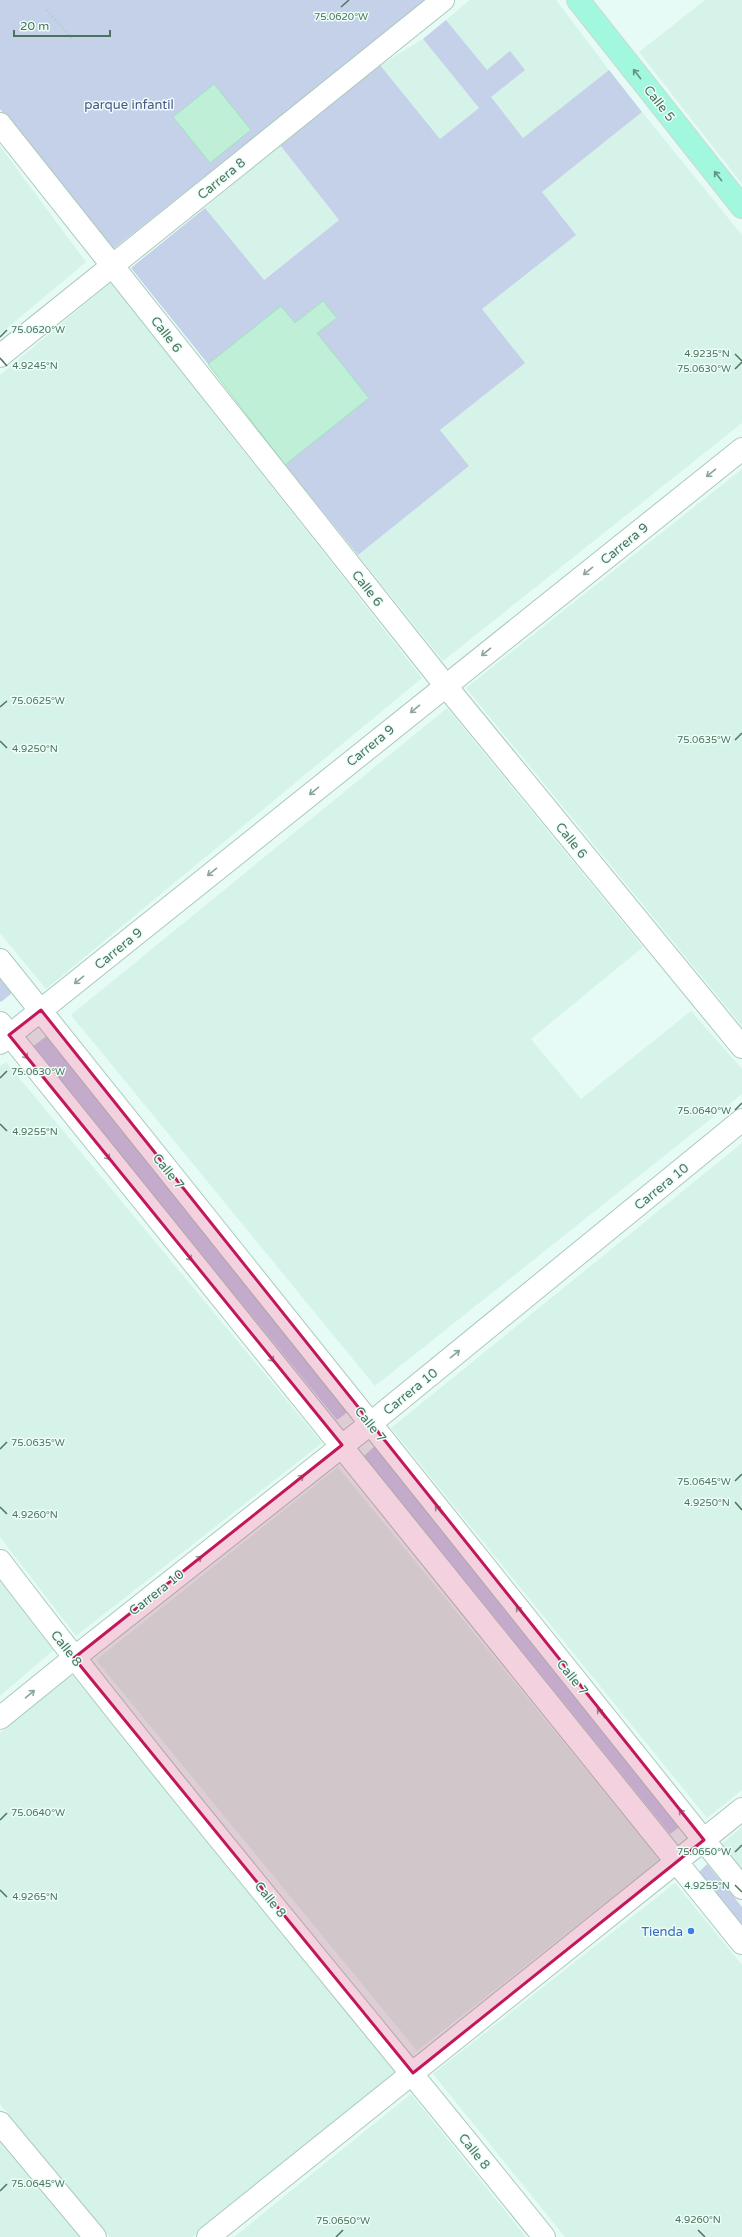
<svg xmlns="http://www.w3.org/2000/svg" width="742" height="2237" font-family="'Varela Round',sans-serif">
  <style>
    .residential { fill: #d5f3e8 }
    .green { fill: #c5d0e9 }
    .building { fill: #bff0d7; stroke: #a0e2bf }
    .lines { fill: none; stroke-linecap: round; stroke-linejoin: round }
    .minor-casing { stroke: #aacabc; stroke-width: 24 }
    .primary-casing { stroke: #cdd8d2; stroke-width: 24 }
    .path { stroke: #a2d5ba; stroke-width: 2.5; stroke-dasharray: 1 3; stroke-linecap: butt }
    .minor { stroke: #fff; stroke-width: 22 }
    .primary { stroke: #a2f7df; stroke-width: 22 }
    .oneway { stroke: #62957e }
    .oneway2 { stroke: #8ba596 }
    .marked { fill: #c2185b; fill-opacity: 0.2; stroke: #c2185b; stroke-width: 3; stroke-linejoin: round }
    .ticks { fill: none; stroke: #4c745e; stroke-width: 1.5 }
    .shop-dot { fill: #3f7fe0; stroke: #edfef9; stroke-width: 1.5 }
    .labels { text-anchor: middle; stroke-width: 3; stroke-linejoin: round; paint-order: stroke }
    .street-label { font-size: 13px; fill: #4c745e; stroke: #edfef9 }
    .park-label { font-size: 13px; fill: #4a5685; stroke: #edfef9 }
    .shop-label { font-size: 13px; fill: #366cbe; stroke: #edfef9; text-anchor: end }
    .ticks-label { font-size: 10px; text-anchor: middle; fill: #4c745e; stroke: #edfef9; stroke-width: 3; stroke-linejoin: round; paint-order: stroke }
  </style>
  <rect width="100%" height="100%" fill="#e6fbf5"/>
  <!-- residential -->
  <path class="residential" d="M470,0H556L609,70L523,138L490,97L525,70H487L446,20Z
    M705,0H742V184L639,52Z
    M423,39L479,108L440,139L380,65Z
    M642,112L742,235V423L443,661L358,555L469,466L440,430L524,363L482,309L575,235L542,192Z
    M280,145L339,220L263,280L205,208Z
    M0,146L86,262L0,334Z
    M111,282L422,678L46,989L0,933V375Z
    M742,469V1026L466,688Z
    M447,708L643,947L531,1039L581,1099L691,1011L742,1069V1094L375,1386L71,1015Z
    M6,1062L322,1443L76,1636L0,1537V1066Z
    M742,1143V1790L707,1818L391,1428Z
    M338,1467L660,1860L417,2051L96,1660Z
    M0,1578L55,1649L0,1696Z
    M74,1670L402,2072L192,2237H110L0,2104V1733Z
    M742,1827V1871L720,1845Z
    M675,1883L742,1965V2237H565L433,2074Z
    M411,2094L526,2237H234Z
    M0,2140L81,2237H0Z"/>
  <!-- green -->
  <path class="green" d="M0,0H428L112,250L0,109Z
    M446,20L487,70L510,51L525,70L491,97L523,138L609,70L642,112L542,192L576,235L482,309L525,363L440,430L469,466L358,555L285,465L317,333L336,318L323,301L295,323L208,364L131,268L205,208L264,280L339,220L280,145L380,65L440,139L479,108L423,39Z
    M0,978L12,993L1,1002L0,1001Z
    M48,1035L349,1411L337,1420L32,1047Z
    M376,1445L681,1826L670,1834L364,1456Z
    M707,1864L742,1907V1929L697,1874Z"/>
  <!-- building -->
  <path class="building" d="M214,84L251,130L210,163L173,117Z
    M323,301L337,318L317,333L369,398L285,465L208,364L281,306L295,323Z"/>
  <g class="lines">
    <!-- minor casing -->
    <g class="minor-casing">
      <path id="minor" d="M0,124L445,685L742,1047
        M0,356L443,0
        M0,960L742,1888
        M0,1023L742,1943
        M0,1043L742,449
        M0,1561C175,1791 363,2011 544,2237
        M0,1718L74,1658L370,1424L742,1120
        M0,2123L95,2237
        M208,2237L742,1809"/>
    </g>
    <!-- primary casing -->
    <g class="primary-casing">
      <path id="primary" d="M578,0L742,207"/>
    </g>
    <!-- path -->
    <path class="path" d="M47,10L71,38"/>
    <!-- minor -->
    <use href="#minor" class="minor"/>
    <!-- primary -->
    <use href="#primary" class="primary"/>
  </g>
  <!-- one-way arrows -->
  <defs><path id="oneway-shaft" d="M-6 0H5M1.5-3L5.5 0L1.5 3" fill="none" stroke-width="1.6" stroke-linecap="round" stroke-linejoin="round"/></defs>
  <g class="oneway">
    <use href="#oneway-shaft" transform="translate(637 74) rotate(-128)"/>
    <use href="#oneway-shaft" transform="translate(718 176) rotate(-128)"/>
  </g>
  <g class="oneway2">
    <use href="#oneway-shaft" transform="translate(711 473) rotate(141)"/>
    <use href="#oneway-shaft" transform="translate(588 571) rotate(141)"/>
    <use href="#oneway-shaft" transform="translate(486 652) rotate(141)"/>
    <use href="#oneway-shaft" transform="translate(415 709) rotate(141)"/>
    <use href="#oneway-shaft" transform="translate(314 791) rotate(141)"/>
    <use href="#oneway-shaft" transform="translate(212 872) rotate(141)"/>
    <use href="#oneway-shaft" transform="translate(79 980) rotate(141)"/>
    <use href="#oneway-shaft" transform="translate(24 1054) rotate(51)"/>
    <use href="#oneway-shaft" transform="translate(106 1155) rotate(51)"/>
    <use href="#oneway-shaft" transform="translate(188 1256) rotate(51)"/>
    <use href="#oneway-shaft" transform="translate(455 1354) rotate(-39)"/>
    <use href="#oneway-shaft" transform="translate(270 1357) rotate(51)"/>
    <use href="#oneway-shaft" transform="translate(299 1479) rotate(-38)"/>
    <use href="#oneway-shaft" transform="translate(439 1510) rotate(-129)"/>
    <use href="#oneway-shaft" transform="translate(197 1560) rotate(-38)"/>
    <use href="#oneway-shaft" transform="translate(520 1611) rotate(-129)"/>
    <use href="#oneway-shaft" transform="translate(30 1694) rotate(-40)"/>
    <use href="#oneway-shaft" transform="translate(601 1713) rotate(-129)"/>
    <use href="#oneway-shaft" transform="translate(683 1814) rotate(-129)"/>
  </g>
  <!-- marked area -->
  <path class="marked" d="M41,1010L704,1840L413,2073L74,1658L342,1445L9,1035Z"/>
  <!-- ticks -->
  <path class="ticks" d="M341,7L349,0M0,337L7,330M735,354L742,361M0,358L7,366M735,369L742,362M0,707L7,701M735,740L742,733M0,741L7,748M0,1078L7,1071M735,1110L742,1103M0,1124L7,1131M0,1449L7,1442M735,1481L742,1474M735,1502L742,1510M0,1507L7,1514M0,1820L7,1813M735,1852L742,1845M735,1885L742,1892M0,1890L7,1897M0,2191L7,2184M698,2230L705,2237M336,2237L343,2230"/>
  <!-- markers -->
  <circle class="shop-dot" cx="691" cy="1931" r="4"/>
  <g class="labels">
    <!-- street labels -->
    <g class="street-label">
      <text transform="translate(660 103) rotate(52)" y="5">Calle 5</text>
      <text transform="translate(221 178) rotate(-39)" y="5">Carrera 8</text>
      <text transform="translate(167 334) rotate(52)" y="5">Calle 6</text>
      <text transform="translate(624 543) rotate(-39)" y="5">Carrera 9</text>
      <text transform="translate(368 588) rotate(52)" y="5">Calle 6</text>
      <text transform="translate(370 745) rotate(-39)" y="5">Carrera 9</text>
      <text transform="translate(572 840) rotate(51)" y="5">Calle 6</text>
      <text transform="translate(118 948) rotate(-39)" y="5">Carrera 9</text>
      <text transform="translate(169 1171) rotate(51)" y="5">Calle 7</text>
      <text transform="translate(661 1186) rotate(-39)" y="5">Carrera 10</text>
      <text transform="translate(410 1391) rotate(-39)" y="5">Carrera 10</text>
      <text transform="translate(371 1424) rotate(51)" y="5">Calle 7</text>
      <text transform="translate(156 1592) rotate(-38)" y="5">Carrera 10</text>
      <text transform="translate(67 1648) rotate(52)" y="5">Calle 8</text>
      <text transform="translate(573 1677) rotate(51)" y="5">Calle 7</text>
      <text transform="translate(271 1899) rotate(51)" y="5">Calle 8</text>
      <text transform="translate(475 2151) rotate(51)" y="5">Calle 8</text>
    </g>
    <!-- park labels -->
    <g class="park-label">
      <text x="129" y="109">parque infantil</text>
    </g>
    <!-- shop labels -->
    <g class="shop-label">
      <text x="683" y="1936">Tienda</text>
    </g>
  </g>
  <g class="ticks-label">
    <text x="341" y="20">75.0620°W</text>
    <text x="38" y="333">75.0620°W</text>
    <text x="707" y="357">4.9235°N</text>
    <text x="35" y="369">4.9245°N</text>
    <text x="704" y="372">75.0630°W</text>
    <text x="38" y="704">75.0625°W</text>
    <text x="704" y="743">75.0635°W</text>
    <text x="35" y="752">4.9250°N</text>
    <text x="38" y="1075">75.0630°W</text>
    <text x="704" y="1114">75.0640°W</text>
    <text x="35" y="1135">4.9255°N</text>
    <text x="38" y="1446">75.0635°W</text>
    <text x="704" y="1485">75.0645°W</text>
    <text x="707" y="1506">4.9250°N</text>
    <text x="35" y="1518">4.9260°N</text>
    <text x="38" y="1816">75.0640°W</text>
    <text x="704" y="1855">75.0650°W</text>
    <text x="707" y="1889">4.9255°N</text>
    <text x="35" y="1900">4.9265°N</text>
    <text x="38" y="2187">75.0645°W</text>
    <text x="698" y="2223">4.9260°N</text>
    <text x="343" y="2224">75.0650°W</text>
  </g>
  <!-- scale -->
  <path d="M14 30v6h96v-6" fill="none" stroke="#4c745e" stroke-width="2"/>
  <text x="20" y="30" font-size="12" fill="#4c745e" stroke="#edfef9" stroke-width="3" paint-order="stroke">20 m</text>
</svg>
